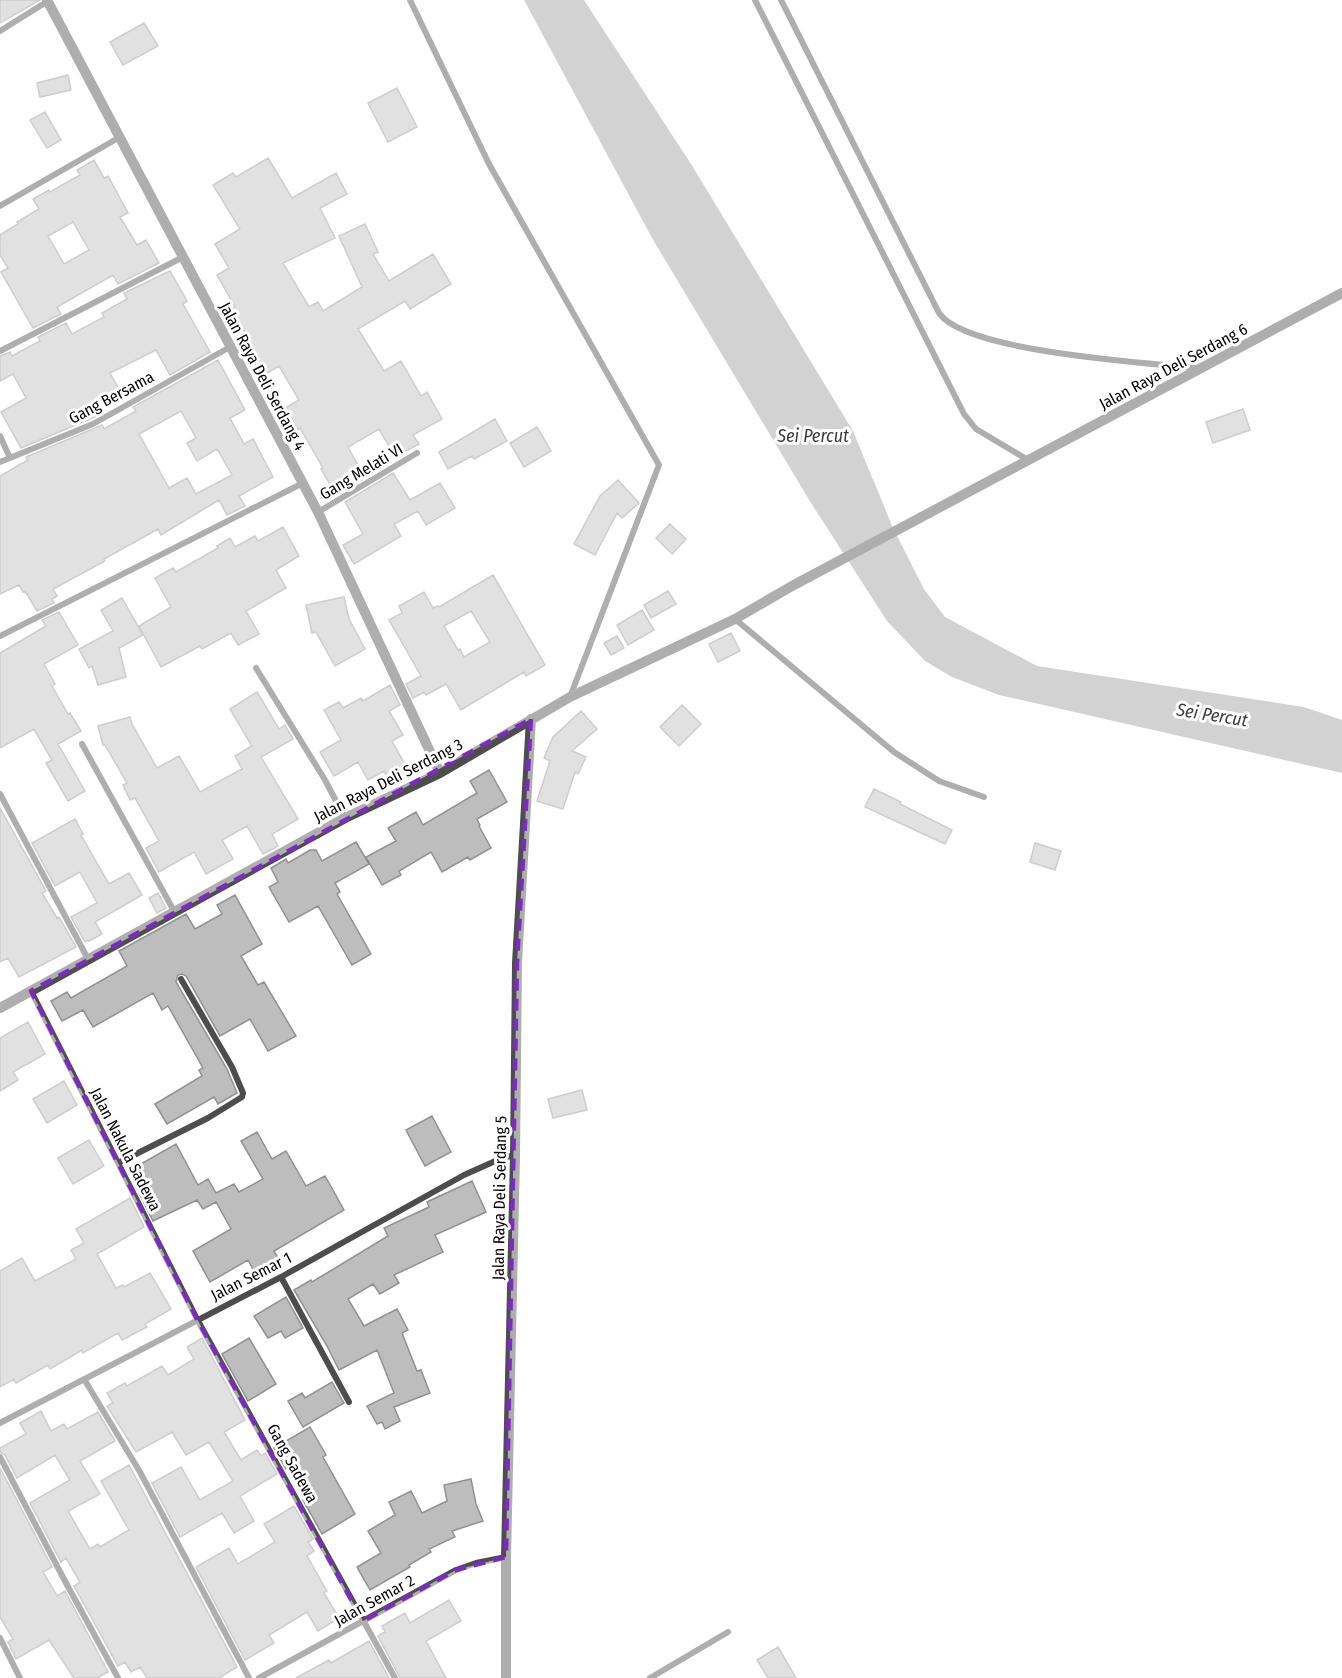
<svg xmlns="http://www.w3.org/2000/svg" width="1342" height="1678" font-family="'Fira Sans Condensed',sans-serif">
  <style>
    .water { fill: #9b9b9b }
    .building { fill: #bdbdbd; stroke: #919191; stroke-width: 1.5; fill-rule: evenodd }
    .lines { fill: none; stroke-linecap: round; stroke-linejoin: round }
    .minor { stroke: #4d4d4d; stroke-width: 6 }
    .tertiary { stroke: #4d4d4d; stroke-width: 10 }
    .marked { fill: none; stroke: #7b2cbf; stroke-width: 4.5; stroke-dasharray: 12 8; stroke-linejoin: round }
    .labels { text-anchor: middle; stroke-width: 6; stroke-linejoin: round; paint-order: stroke }
    .street-label { font-size: 16px; fill: #000; stroke: #fff }
    .water-label { font-size: 18px; font-style: italic; fill: #3c3c3c; stroke: #fff }
  </style>
  <rect width="100%" height="100%" fill="#fff"/>
  <!-- water -->
  <path class="water" d="M524,0H584L691,164L853,431L893,528L924,589L945,617L1037,666L1304,707L1342,720V773L999,695L952,677L925,661L887,621L811,503L652,238Z"/>
  <!-- building -->
  <path class="building" d="M0,0H40L0,23Z
    M144,23L158,46L123,65L110,42Z
    M68,75L71,90L40,97L37,83Z
    M397,88L417,127L388,142L368,103Z
    M45,112L61,140L47,148L30,120Z
    M268,158L292,198L336,173L347,194L320,208L335,238L283,263L309,307L318,302L323,311L362,287L339,236L365,224L378,252L373,254L389,281L433,254L451,284L410,309L405,301L358,329L384,371L401,361L421,396L427,392L442,419L413,435L419,444L395,457L379,429L348,447L365,478L340,493L339,491L335,493L321,469L323,468L300,428L298,430L285,408L299,400L279,366L262,376L243,345L250,341L231,309L235,307L217,275L229,268L215,244L240,229L213,185L233,173L236,177Z
    M94,160L104,178L108,176L128,213L120,217L137,245L146,240L159,263L118,284L113,275L57,307L61,314L33,328L1,272L8,268L0,255V235L18,224L17,222L39,209L33,199L49,190L50,192L80,175L77,170ZM73,222L89,250L64,264L48,236Z
    M170,271L187,301L183,304L210,352L170,375L156,350L110,373L119,389L91,404L97,416L21,448L1,412L26,398L13,374L0,381V356L10,352L12,356L40,341L38,337L66,323L72,334L104,317L102,313L127,299L124,293Z
    M218,360L245,410L230,418L244,444L253,439L273,477L239,496L245,506L227,515L219,500L161,535L158,529L104,559L105,561L53,589L57,596L52,599L54,603L37,611L25,591L23,592L19,585L0,594V476L28,460L26,457L102,425L104,429L136,411L133,407ZM181,411L196,438L187,443L197,461L217,449L232,475L196,494L187,478L169,488L139,434Z
    M1243,409L1250,430L1213,443L1206,422Z
    M495,419L507,441L474,459L472,456L448,469L439,452Z
    M537,427L551,451L524,467L510,443Z
    M393,473L410,500L440,483L455,508L426,525L418,511L394,524L401,536L354,564L343,545L363,534L345,502Z
    M618,480L639,503L622,518L617,513L595,555L574,544L600,496Z
    M670,524L686,539L672,554L656,538Z
    M283,527L299,556L276,570L286,588L246,611L259,634L238,645L231,633L202,649L200,646L161,667L139,626L171,607L155,578L173,568L176,572L218,548L217,546L230,538L235,547L255,536L258,541Z
    M493,575L545,665L526,676L524,672L461,710L446,684L426,695L424,692L413,698L406,684L421,676L389,620L402,613L399,606L424,592L433,608L438,606L439,607ZM471,611L490,642L464,657L460,649L458,650L444,626Z
    M668,591L676,604L651,618L644,605Z
    M344,597L349,619L365,649L335,666L316,632L312,633L306,605Z
    M122,598L143,635L119,648L126,677L98,685L92,666L89,668L79,649L113,631L101,610Z
    M642,610L654,630L628,645L617,625Z
    M59,612L78,645L44,664L55,684L52,686L68,714L70,713L81,731L58,744L85,791L68,801L46,763L52,760L34,729L0,748V653L46,626L42,620Z
    M731,633L740,651L718,662L709,644Z
    M617,636L624,648L611,655L604,643Z
    M390,685L400,705L389,711L403,735L392,741L407,768L388,779L384,771L368,780L358,762L334,776L320,752L341,740L324,710L339,702L343,708L361,698L363,701Z
    M257,692L279,729L285,725L293,739L261,757L298,819L272,834L278,846L263,854L247,826L222,840L233,859L206,874L194,852L159,872L146,848L159,841L135,798L130,800L123,785L127,783L105,745H103L98,726L130,717L132,724L157,768L179,756L200,792L242,769L235,756L252,746L230,709Z
    M682,705L701,724L679,746L660,727Z
    M581,711L597,729L572,751L586,757L578,774L575,772L563,809L537,801L550,761L544,758L553,737Z
    M489,770L507,802L477,819L480,825L479,826L491,848L470,860L468,857L442,872L431,852L399,871L401,875L382,885L366,857L396,841L388,828L416,812L423,825L477,793L470,781Z
    M874,789L901,802L900,804L952,830L945,844L865,807Z
    M0,808L46,891L42,893L57,918L59,917L76,947L19,977L8,958L0,962Z
    M75,819L83,834L81,835L109,884L129,873L142,895L95,922L102,934L89,941L88,940L85,942L71,917L97,903L80,872L55,886L32,843Z
    M356,842L369,864L335,883L340,892L337,894L371,954L352,965L318,906L289,922L269,887L278,882L271,868L286,859L288,863L310,850H316L322,861Z
    M1035,843L1061,851L1055,870L1030,862Z
    M158,893L166,908L157,913L149,898Z
    M235,895L262,944L241,956L258,985L264,982L296,1036L268,1051L250,1019L220,1036L186,976L182,974L178,975L176,982L227,1069L237,1093L218,1104L214,1097L167,1124L155,1104L202,1076L199,1070L203,1068L168,1006L162,1010L153,993L93,1027L83,1010L62,1021L51,1001L67,992L71,998L127,966L119,951L186,914L195,929L222,914L217,905Z
    M28,1022L45,1054L13,1072L18,1080L0,1091V1038Z
    M64,1081L77,1105L47,1123L33,1099Z
    M582,1090L587,1110L553,1118L548,1099Z
    M432,1116L451,1152L425,1166L406,1130Z
    M257,1132L272,1159L286,1151L306,1186L325,1176L344,1210L274,1251L280,1261L256,1275L248,1260L210,1282L193,1251L231,1229L216,1202L203,1209L197,1200L153,1221L139,1193L151,1187L139,1165L176,1144L198,1185L208,1179L216,1193L234,1184L239,1192L263,1179L241,1141Z
    M89,1140L104,1166L73,1184L58,1158Z
    M472,1181L486,1212L435,1235L443,1252L394,1275L399,1283L380,1294L373,1284L348,1299L364,1326L397,1309L408,1330L402,1333L417,1371L421,1370L430,1393L394,1407L400,1421L385,1429L382,1422L377,1424L367,1406L394,1393L377,1350L339,1370L327,1346L294,1290L311,1280L312,1282L388,1236L384,1228L429,1207L427,1202Z
    M130,1198L144,1227L97,1254L116,1288L123,1285L124,1287L150,1273L171,1309L145,1324L147,1327L122,1340L118,1333L83,1353L82,1350L50,1369L48,1365L16,1383L14,1379L0,1387V1271L22,1258L35,1281L76,1259L71,1250L84,1243L76,1229Z
    M286,1297L303,1328L285,1338L281,1331L268,1338L254,1316Z
    M202,1338L245,1420L224,1432L241,1460L257,1450L261,1456L265,1453L277,1474L240,1496L254,1521L234,1533L222,1513L180,1537L152,1483L181,1467L200,1500L233,1481L209,1442L186,1455L172,1432L136,1452L107,1406L113,1403L107,1393L125,1383L127,1386L162,1366L168,1375L194,1359L187,1347Z
    M249,1338L276,1384L248,1401L222,1354Z
    M332,1382L344,1403L303,1427L288,1401L302,1393L305,1398Z
    M41,1411L51,1431L64,1424L67,1429L98,1412L115,1441L80,1461L100,1494L68,1511L90,1549L98,1544L100,1547L129,1530L101,1481L129,1465L237,1667L219,1678H147L140,1667L131,1672L125,1662L118,1666L74,1586L80,1582L66,1558L61,1562L30,1503L70,1480L55,1455L17,1478L5,1455L0,1452V1448L26,1434L20,1423Z
    M310,1427L326,1455L323,1457L355,1514L322,1534L303,1500L308,1497L290,1467L286,1469L274,1448Z
    M0,1468L52,1567L43,1572L57,1596L65,1591L108,1672L97,1678H74L49,1640L16,1659L8,1642L13,1639L0,1617Z
    M471,1479L476,1504L483,1521L452,1531L455,1537L429,1549L431,1552L409,1565L410,1567L370,1590L357,1567L381,1553L368,1531L395,1515L389,1502L411,1491L422,1513L447,1501L444,1485Z
    M294,1506L313,1539L308,1542L314,1551L307,1556L327,1591L324,1593L339,1618L318,1631L307,1612L269,1635L274,1643L245,1660L196,1567L229,1548L238,1564L275,1542L264,1524Z
    M449,1600L461,1621L426,1641L446,1678H400L378,1636L385,1632L382,1626L405,1613L410,1623Z
    M369,1641L389,1678H296L329,1660L331,1663Z
    M778,1647L796,1678H768L757,1660Z"/>
  <g class="lines">
    <!-- minor -->
    <path class="minor" d="M410,0L489,164L659,465L570,697
      M755,0L964,414L976,429L1028,460
      M781,0L939,313C965,352 1147,363 1198,368
      M0,31L48,1
      M0,206L120,137
      M0,351L183,257
      M0,436L10,458
      M0,462L93,424L230,347
      M318,512L417,453
      M735,619L894,752L939,781L984,797
      M0,636L303,483
      M256,668L325,780L345,818
      M82,744L174,911
      M0,794L88,959
      M31,991L197,1319L395,1678
      M118,1163L208,1118L242,1097L243,1093L232,1067L181,979
      M281,1277L349,1402
      M84,1379L140,1472L249,1678
      M0,1423L281,1277L464,1175L502,1158L515,1155
      M0,1457L66,1583L118,1678
      M0,1638L20,1678
      M259,1678L456,1570L476,1563L506,1557
      M650,1678L728,1632"/>
    <!-- tertiary -->
    <path class="tertiary" d="M47,0L318,512L440,773
      M0,1008L345,818L440,773L570,697L735,619L792,586L1342,293
      M506,1678V1557L515,1155L517,963L531,719"/>
  </g>
  <!-- marked area -->
  <path d="M0 0H1342V1678H0ZM531,719L517,963L506,1557L456,1570L363,1621L197,1319L31,991Z" fill="#fff" fill-opacity=".55" fill-rule="evenodd"/>
  <path class="marked" d="M531,719L517,963L506,1557L456,1570L363,1621L197,1319L31,991Z"/>
  <g class="labels">
    <!-- street labels -->
    <g class="street-label">
      <text transform="translate(1173 366) rotate(-28)" y="6">Jalan Raya Deli Serdang 6</text>
      <text transform="translate(263 376) rotate(62)" y="6">Jalan Raya Deli Serdang 4</text>
      <text transform="translate(111 397) rotate(-28)" y="6">Gang Bersama</text>
      <text transform="translate(361 471) rotate(-31)" y="6">Gang Melati VI</text>
      <text transform="translate(388 780) rotate(-27)" y="6">Jalan Raya Deli Serdang 3</text>
      <text transform="translate(126 1149) rotate(63)" y="6">Jalan Nakula Sadewa</text>
      <text transform="translate(499 1198) rotate(-89)" y="6">Jalan Raya Deli Serdang 5</text>
      <text transform="translate(251 1276) rotate(-27)" y="6">Jalan Semar 1</text>
      <text transform="translate(293 1463) rotate(61)" y="6">Gang Sadewa</text>
      <text transform="translate(374 1600) rotate(-29)" y="6">Jalan Semar 2</text>
    </g>
    <!-- water labels -->
    <g class="water-label">
      <text x="813" y="442">Sei Percut</text>
      <text transform="translate(1212 715) rotate(9)" y="6">Sei Percut</text>
    </g>
  </g>
</svg>
